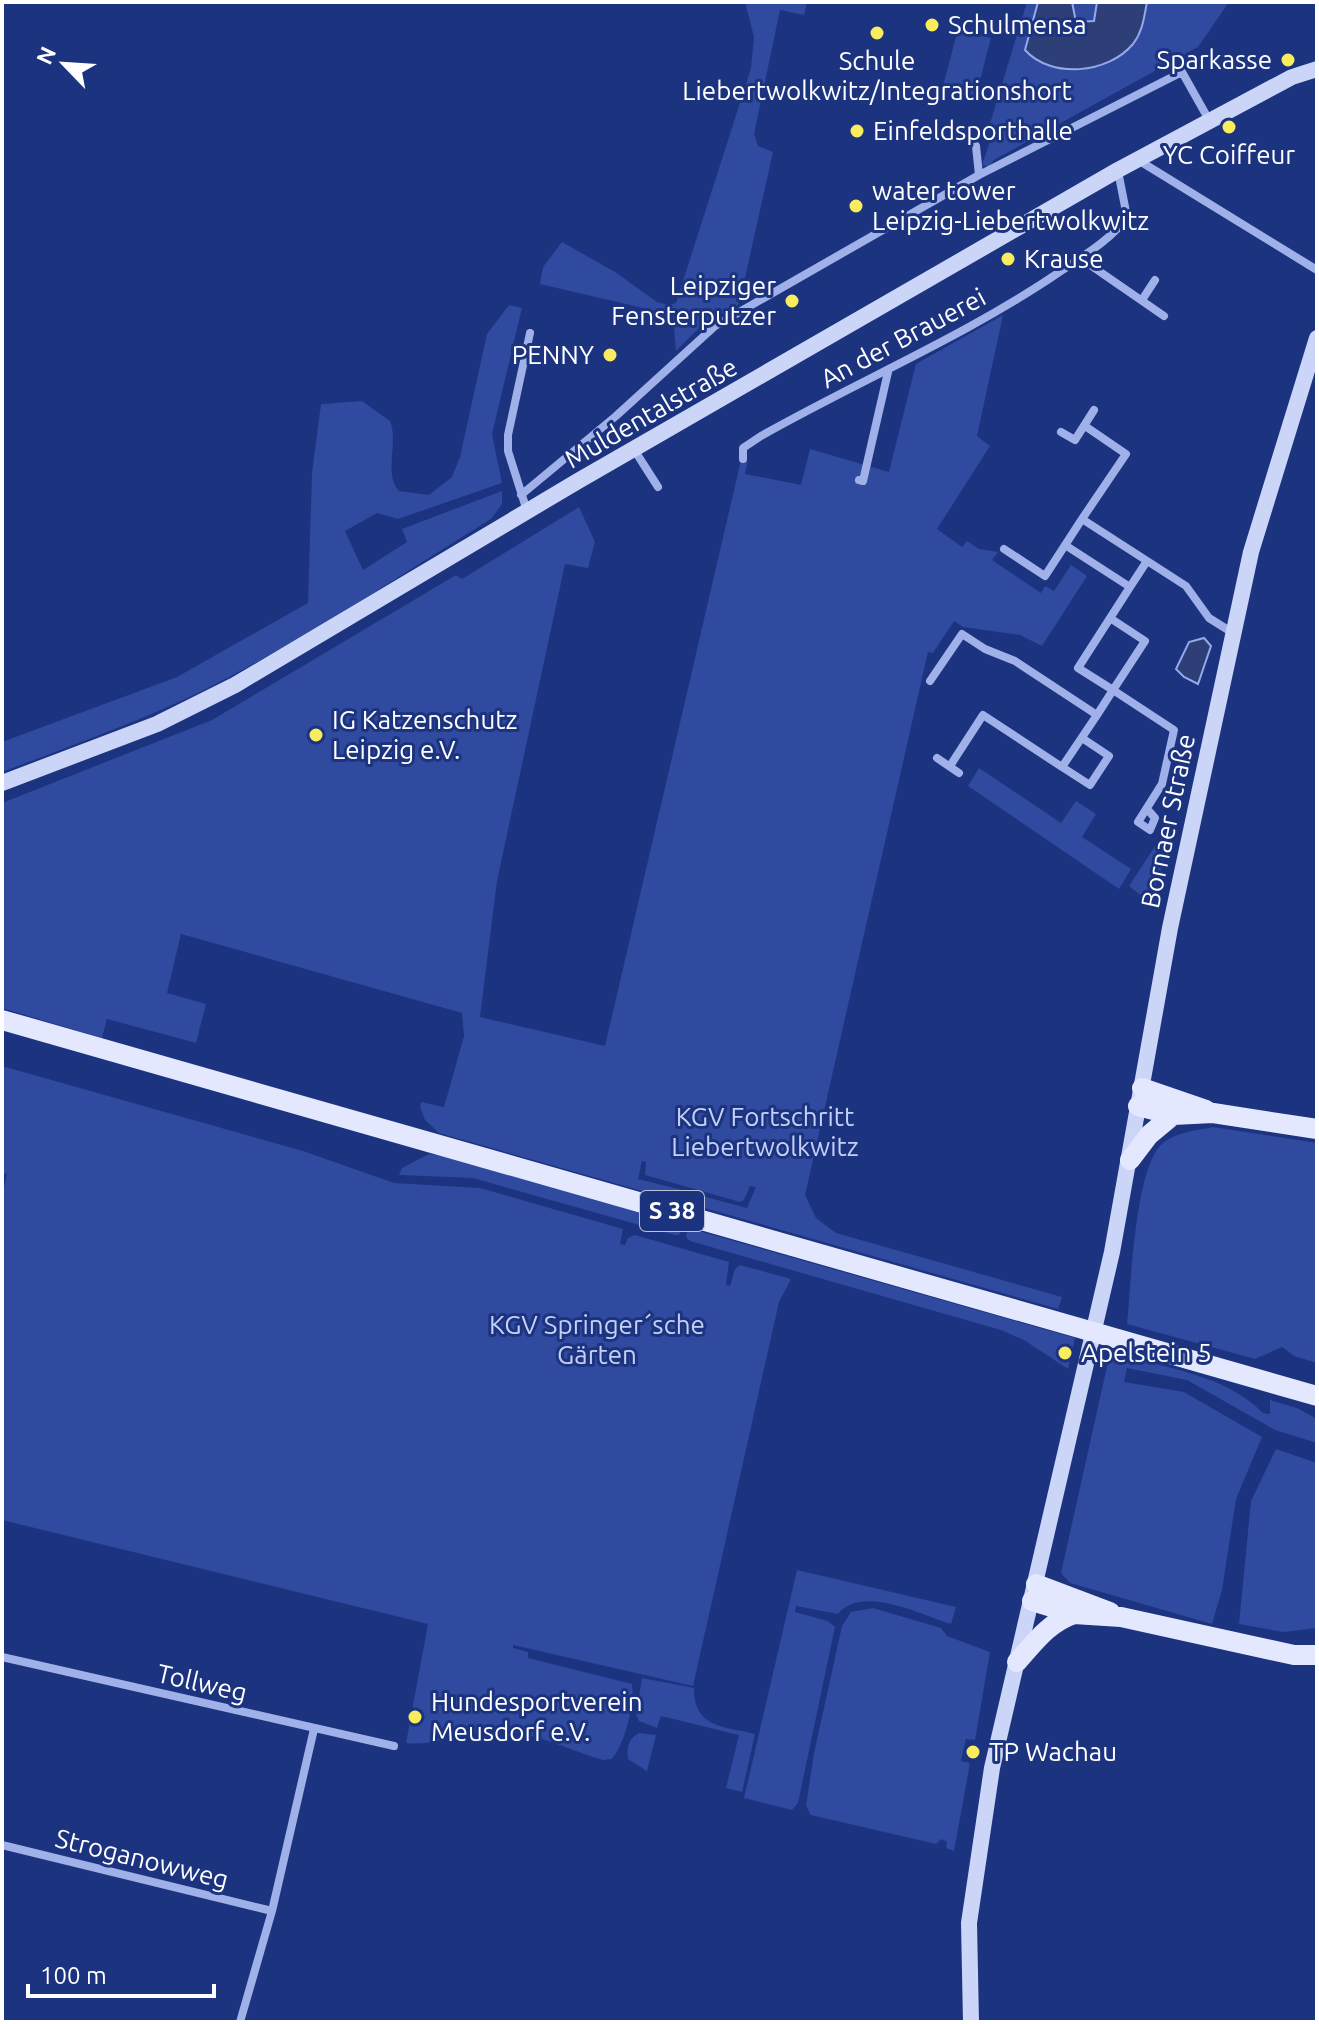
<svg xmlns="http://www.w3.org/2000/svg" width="1319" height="2024" font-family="Ubuntu,sans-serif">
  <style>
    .green { fill: #2f4a9e }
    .water { fill: #2e3f78; stroke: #93a9eb; stroke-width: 2 }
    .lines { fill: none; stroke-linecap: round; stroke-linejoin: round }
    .minor { stroke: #a0b1e9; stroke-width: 8 }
    .secondary { stroke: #cbd5f7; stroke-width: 16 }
    .primary { stroke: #e3e8fe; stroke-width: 20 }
    .poi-dot { fill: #f9ed5e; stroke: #1c337f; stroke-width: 3 }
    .labels { text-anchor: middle; stroke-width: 6; stroke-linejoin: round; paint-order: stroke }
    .shield { fill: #1c337f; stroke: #bbc2d9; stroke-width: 2 }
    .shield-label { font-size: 24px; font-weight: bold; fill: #fff }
    .poi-label { font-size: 26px; fill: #fff; stroke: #1c337f; text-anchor: start }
    .street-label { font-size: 26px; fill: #fff; stroke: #1c337f }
    .park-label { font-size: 26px; fill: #c4d0f7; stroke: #1c337f }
  </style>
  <rect width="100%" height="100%" fill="#1c337f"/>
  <!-- green -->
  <path class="green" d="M745,2H807L804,15L780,10L754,134L758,146L773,152L741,296L738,305L703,324L676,351L673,315L540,284L543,267L562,242L615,272L657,302L668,305L676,303L751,68L754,37Z
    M1027,2H1229L1198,47L994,160L989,167L982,165L993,132L988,130Z
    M958,29L991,38L976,96L943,86Z
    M509,305L522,308L492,434L502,483L398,519L377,513L345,531L363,570L407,542L402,529L502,491V504L491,519C397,577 304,640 204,690C139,722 70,746 2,772V742L177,677L308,603L312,473L321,404L362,401L390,421C399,444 383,473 399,491L429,495L452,477L460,457L487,334Z
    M1003,315L977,436L990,446L937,529L962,547L967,541L979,549L998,552L992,560L1041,593L1045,586L1054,591L1071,565L1087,576L1042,646L1020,635L963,627L954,621L933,653L928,652L805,1195L816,1218L836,1233L1062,1297L1058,1309L694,1205L699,1195L747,1208L756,1187L750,1186L744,1200L740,1202L645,1175L646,1162L642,1161L638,1179L686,1191L691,1195L688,1204L439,1133L425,1120L420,1107L421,1102L444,1107L464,1036L462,1013L181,934L167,993L206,1004L196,1043L107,1019L102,1038L2,1008V803L212,720L456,575L462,579L579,507L595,542L588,568L565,564L497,881L480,1017L605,1046L741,460L748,461L745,474L801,485L810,449L889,472L916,364Z
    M979,768L1061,823L1076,801L1096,814L1082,837L1131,869L1119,889L968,786Z
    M1155,846L1167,852L1150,903L1129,886Z
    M2,1066L303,1151L394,1183L480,1188L623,1229L620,1244L625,1245L628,1238L635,1235L729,1262L726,1285L730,1286L735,1269L740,1265L791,1279L779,1302L693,1686L513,1645V1648L528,1652V1658L632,1684C635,1703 625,1744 612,1759L603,1760C573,1751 537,1734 506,1731C471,1728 439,1747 406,1743L428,1624L2,1520V1197L7,1174L2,1173Z
    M1213,1127L1317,1143V1363L1294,1356L1282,1347L1255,1359L1127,1324C1131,1285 1135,1172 1160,1146C1173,1132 1195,1131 1213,1127Z
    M429,1154L443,1156L683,1225L679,1235H675L473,1178L399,1175L402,1168Z
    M688,1228L1075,1338L1068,1369L1024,1340L1001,1330L690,1241L686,1237Z
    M1110,1353C1162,1367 1225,1374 1263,1413L1270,1414V1400L1297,1408L1317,1419V1443L1275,1430L1187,1380L1127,1368L1124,1382L1184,1392L1262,1437L1236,1499L1222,1590L1212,1624L1070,1583L1061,1573Z
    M1276,1449L1317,1463V1628L1283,1632L1239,1624L1251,1501Z
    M797,1570L956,1607L951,1624C921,1615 862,1584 838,1614L796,1606L795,1612L828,1621L835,1627L798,1803L792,1810L744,1798Z
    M873,1608L941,1628L947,1636L990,1652L975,1740L966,1739L961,1761L970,1763L954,1851L946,1848L947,1842L941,1839L936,1844L811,1815L806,1806L814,1753L842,1626L851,1612Z
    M642,1678L694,1688C694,1728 723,1726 755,1734L742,1792L726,1788L739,1735L661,1716L657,1728L639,1721L636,1714Z
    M639,1733L656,1735L647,1771L628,1759C626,1748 629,1738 639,1733Z"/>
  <!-- water -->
  <path class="water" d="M1038,2H1072L1076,22L1094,21L1097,2H1147C1144,17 1143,31 1133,44C1108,74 1051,79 1025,50Z
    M1204,638L1211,646L1198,684L1184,677L1176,669L1189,642Z"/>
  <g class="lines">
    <!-- minor -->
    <path class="minor" d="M976,146L979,175
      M1138,160L1317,270
      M1080,258L1164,316
      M1142,300L1155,280
      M1061,432L1075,440L1094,410
      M635,451L658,487
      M743,459V448L761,436C860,380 966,336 1061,271C1083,256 1112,239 1127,217L1118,171
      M859,480L863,481L888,372
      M521,495L616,416L715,326L979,175L1182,72L1209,120
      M527,511L508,451V435L530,333
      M1082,519L1126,454L1085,426
      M1065,545L1130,587L1147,561
      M1004,549L1045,576L1082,519L1186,586L1209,618L1233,633
      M1110,618L1145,641L1113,690L1174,730L1162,784L1138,822L1150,830L1155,818L1147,809
      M930,681L962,634L985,649L1015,661L1097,715L1113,690L1078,668L1130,587
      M937,758L959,773
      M950,766L983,715L1062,767L1097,715
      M1062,767L1090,785L1109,756L1082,738
      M2,1657L394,1746
      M2,1845L272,1911
      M240,2022L272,1911L314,1729"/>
    <!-- secondary -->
    <path class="secondary" d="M2,783L157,724L235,685L578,481L1118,170L1292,77L1317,69
      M971,2022L969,1923L992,1768L1112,1252L1170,928L1251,552L1317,338"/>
    <!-- primary -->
    <path class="primary" d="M2,1020L1317,1396
      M1142,1088L1206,1110
      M1138,1106L1173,1115L1213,1113L1317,1129
      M1130,1160L1149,1135L1173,1115
      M1036,1584L1110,1612
      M1032,1601L1074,1614L1121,1617L1294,1655H1317
      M1017,1662C1035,1642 1048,1623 1074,1614"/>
  </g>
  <!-- markers -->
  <g class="poi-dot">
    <circle cx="932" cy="25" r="8"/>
    <circle cx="877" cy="33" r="8"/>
    <circle cx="1288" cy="60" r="8"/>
    <circle cx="1229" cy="127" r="8"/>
    <circle cx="857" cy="131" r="8"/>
    <circle cx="856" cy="206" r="8"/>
    <circle cx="1008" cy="259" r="8"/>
    <circle cx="792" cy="301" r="8"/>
    <circle cx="610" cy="355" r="8"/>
    <circle cx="316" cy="735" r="8"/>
    <circle cx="1065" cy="1353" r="8"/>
    <circle cx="415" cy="1717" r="8"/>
    <circle cx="973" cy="1752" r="8"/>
  </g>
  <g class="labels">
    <!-- shield labels -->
    <rect class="shield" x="640" y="1191" width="64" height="40" rx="6"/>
    <g class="shield-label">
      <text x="672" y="1219">S 38</text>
    </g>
    <!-- poi labels -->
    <g class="poi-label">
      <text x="948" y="34">Schulmensa</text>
      <text x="1272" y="69" text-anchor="end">Sparkasse</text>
      <text x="877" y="70" text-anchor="middle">Schule<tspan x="877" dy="30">Liebertwolkwitz/Integrationshort</tspan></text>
      <text x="873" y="140">Einfeldsporthalle</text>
      <text x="1229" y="164" text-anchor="middle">YC Coiffeur</text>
      <text x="872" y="200">water tower<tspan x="872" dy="30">Leipzig-Liebertwolkwitz</tspan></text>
      <text x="1024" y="268">Krause</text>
      <text x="776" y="295" text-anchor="end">Leipziger<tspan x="776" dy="30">Fensterputzer</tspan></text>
      <text x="594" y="364" text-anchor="end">PENNY</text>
      <text x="332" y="729">IG Katzenschutz<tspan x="332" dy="30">Leipzig e.V.</tspan></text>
      <text x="1081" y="1362">Apelstein 5</text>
      <text x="431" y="1711">Hundesportverein<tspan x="431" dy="30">Meusdorf e.V.</tspan></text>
      <text x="989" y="1761">TP Wachau</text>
    </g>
    <!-- street labels -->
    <g class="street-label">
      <text transform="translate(903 338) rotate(-28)" y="9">An der Brauerei</text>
      <text transform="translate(651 413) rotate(-30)" y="9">Muldentalstraße</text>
      <text transform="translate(1168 821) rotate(-78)" y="9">Bornaer Straße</text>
      <text transform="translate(202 1683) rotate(13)" y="9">Tollweg</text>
      <text transform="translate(142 1859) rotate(14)" y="9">Stroganowweg</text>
    </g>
    <!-- park labels -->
    <g class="park-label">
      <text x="765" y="1126">KGV Fortschritt<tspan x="765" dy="30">Liebertwolkwitz</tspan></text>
      <text x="597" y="1334">KGV Springer´sche<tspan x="597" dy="30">Gärten</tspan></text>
    </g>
  </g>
  <!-- border -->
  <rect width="1319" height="2024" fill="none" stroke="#ffffff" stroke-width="8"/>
  <!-- north arrow -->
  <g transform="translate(64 64) rotate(295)" stroke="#1c337f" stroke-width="6" paint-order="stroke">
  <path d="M0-6L14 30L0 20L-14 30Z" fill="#ffffff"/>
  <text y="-12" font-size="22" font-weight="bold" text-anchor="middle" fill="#ffffff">N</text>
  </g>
  <!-- scale -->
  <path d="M28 1984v12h186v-12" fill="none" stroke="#ffffff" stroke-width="4"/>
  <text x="40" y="1984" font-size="24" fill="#ffffff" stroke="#1c337f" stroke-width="6" paint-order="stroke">100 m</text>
</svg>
